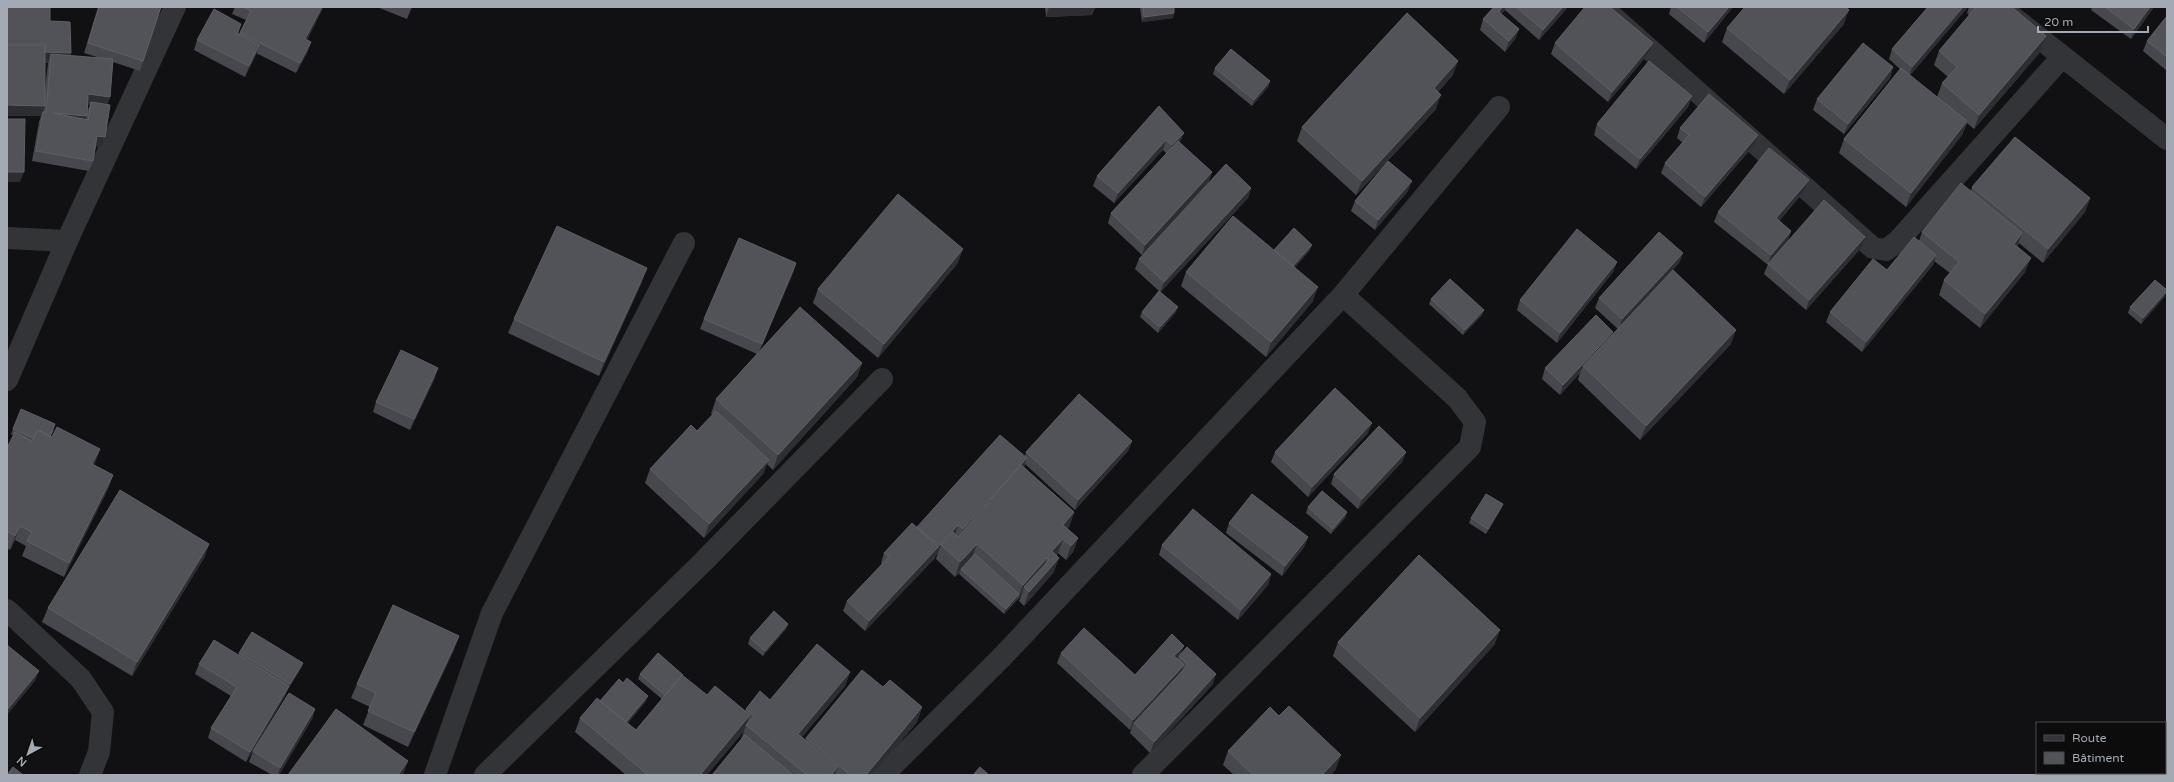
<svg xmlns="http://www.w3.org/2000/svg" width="2174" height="782" font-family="'Varela Round',sans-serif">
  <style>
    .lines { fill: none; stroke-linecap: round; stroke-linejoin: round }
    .street { stroke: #323437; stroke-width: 22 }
    .wall { fill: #47484e; fill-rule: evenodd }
    .shaded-wall { fill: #2d2e32 }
    .building { fill: #515359; stroke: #5e6067 }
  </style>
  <rect width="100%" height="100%" fill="#111113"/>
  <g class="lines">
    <!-- street -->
    <path class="street" d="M1602,7L1873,248L1886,250L1898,241L2062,57
      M2000,7L2167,139
      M7,238L67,241
      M7,380L67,241L175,7
      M7,610L81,679L103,712L99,752L90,775
      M435,775L492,613L684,243
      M485,775L703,562L882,379
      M883,775L1002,657L1343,295L1499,107
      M1143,775L1470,447L1475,422L1457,398L1343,295"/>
  </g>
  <!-- wall -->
  <path class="wall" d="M7,7L50,21L71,53L70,56L100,58L84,53L98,7H161L140,71L113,62L110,97L107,105L102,147L96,146L93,161L89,171L32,161L39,122L41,116H7ZM45,63H48L45,90ZM88,105H90L87,112Z
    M235,7H323L321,12L307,40L311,42L307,53L296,73L256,53L245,77L194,50L197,40L241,24L238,34H239L246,20L232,14Z
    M377,7H412L407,19Z
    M1045,7H1095L1092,15L1046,17Z
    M1140,7H1174L1173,18L1142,22Z
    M1494,7H1568L1539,40L1505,10L1501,14L1519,29L1515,39L1505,52L1480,30L1483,19Z
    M1671,7H1733L1704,43L1669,14Z
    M1928,7H1968L1910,75L1937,97L1942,83L1948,77L1934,65L1939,51L1969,15L1967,13L1969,7H2012L2046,36L2041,51L1974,129L1967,123L1962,135L1906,207L1839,153L1844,139L1900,69L1889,59L1892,49Z
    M2092,7H2154L2131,39L2091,10Z
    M2167,16V71L2143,51L2147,41Z
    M1844,24L1784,94L1722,42L1727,28Z
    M1555,43L1649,53L1608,102L1551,54Z
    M1893,67L1890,78L1844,134L1813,110L1817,99Z
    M1215,68L1270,81L1268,87L1252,106L1213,74Z
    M1453,75L1438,92L1436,109L1356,195L1297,141L1302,127Z
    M1692,96L1688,107L1636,169L1594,135L1597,124Z
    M1159,106L1180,143L1212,172L1208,183L1142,255L1108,223L1111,213L1167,154L1163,150L1114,203L1093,186L1097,176Z
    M1680,128L1754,145L1701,207L1661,173L1665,163L1683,143L1677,138Z
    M1972,187L2090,198L2085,212L2043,263L2019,243L2017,247L2025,272L1980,328L1939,295L1944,280L1950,273L1934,261L1933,265L1862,352L1826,322L1830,312L1887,270L1919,241L1922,232L1971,191Z
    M1251,188L1248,198L1160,292L1176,312L1158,333L1140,317L1142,312L1159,291L1135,269L1139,259Z
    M1805,190L1779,221L1791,231L1788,241L1769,263L1862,247L1806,310L1764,274L1768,264V265L1714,222L1718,212Z
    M1408,191L1375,230L1351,211L1355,201Z
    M1274,250H1310L1295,267L1313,301L1266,357L1181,286L1186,272Z
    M1683,253L1679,263L1648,297L1731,344L1640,440L1578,380L1580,373L1560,395L1542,379L1545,368L1612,335L1618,329L1595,308L1599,298Z
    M1617,262L1613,272L1557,343L1517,310L1520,300Z
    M796,263L793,273L759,352L862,363L857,377L773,470L767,464L763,474L704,538L645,483L650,469L697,431L713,415L711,414L716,399L757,354L700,329L704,319Z
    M958,263L878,358L813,303L818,289Z
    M642,282L599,376L508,333L514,319Z
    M2165,296L2141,324L2128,313L2130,307Z
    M1431,299L1484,310L1482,315L1463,335L1429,304Z
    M435,378L410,430L373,412L376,402Z
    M13,429L54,430L50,437L100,449L94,465L113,475L108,489L64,577L22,556L26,546L15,540L10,550L7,548V448L14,436L11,434Z
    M1368,433L1308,497L1271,462L1275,452Z
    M1132,441L1128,451L1075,510L1025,464L1024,467L1074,512L1069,527L1067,528L1078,538L1073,552L1066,560L1058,553L1057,555L1054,572L1024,606L1019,601L1021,597L1018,599L1004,614L959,574L961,571L955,577L936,559L938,553L935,556V558L865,631L843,611L847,601L882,564L881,563L884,553L917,528V527L1025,456L1026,452Z
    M1406,452L1402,462L1358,509L1331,484L1334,474Z
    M1503,504L1501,509L1486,534L1469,523L1471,518Z
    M1308,507L1347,512L1345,518L1331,534L1306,513Z
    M1229,523L1308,537L1304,547L1282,576L1226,533Z
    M209,544L204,558L132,676L42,622L48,608Z
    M1162,545L1271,574L1268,585L1238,620L1159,555Z
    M788,624L786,629L763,656L748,644L750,638Z
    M1338,642L1495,644L1415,732L1333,656Z
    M454,650L408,747L363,725L370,707L351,698L357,684Z
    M239,653L303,663L301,668L288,689L285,696L246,762L208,738L211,728L231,696L195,674L199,664L238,655Z
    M1061,653L1135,675L1181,654L1213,684L1150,753L1130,733L1132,727L1130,730L1057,663Z
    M850,672L845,686L802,737L805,740L806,738L883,687L922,707L917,722L872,775H712L741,739L744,731L707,775H626L575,732L580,718L600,701L623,683L646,701L627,724L636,730L662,699L638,679L640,674L707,695L745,711L746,709L770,700Z
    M315,709L312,719L279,775H272L249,762L253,751Z
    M1279,716L1336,769L1331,775H1234L1223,765L1228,751Z"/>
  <!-- shaded-wall -->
  <path class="shaded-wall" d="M322,7H323L321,12L302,50L305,39Z
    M1049,7H1095L1092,15L1046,17Z
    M1502,7H1506L1505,10L1495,22L1499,12Z
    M1563,7H1568L1539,40L1543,30Z
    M1729,7H1733L1704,43L1708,32Z
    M1963,7H1968L1909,77L1912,67Z
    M2150,7H2154L2131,39L2134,29Z
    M1849,10L1844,24L1784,94L1790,80Z
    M1174,13L1173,18L1142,22L1144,17Z
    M1519,29L1515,39L1505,52L1509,41Z
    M2046,36L2041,51L1974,129L1979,115Z
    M311,42L307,53L296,73L300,63Z
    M1653,43L1649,53L1608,102L1612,92Z
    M7,44H46L42,54H7Z
    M259,45L256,55L245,77L249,66Z
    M45,52L71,53L67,63L51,54L48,63L42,62Z
    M1458,61L1453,75L1428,102L1434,88Z
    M1893,67L1890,78L1844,134L1848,124Z
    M1270,81L1268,87L1252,106L1254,100Z
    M88,94L110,97L106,107L91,102L90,105H84Z
    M1441,95L1436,109L1356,195L1362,181Z
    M1692,96L1688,107L1636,169L1640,159Z
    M7,105L45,106L42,115L43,112L41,116H7Z
    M53,113L87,116L83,126Z
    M1967,121L1962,135L1906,207L1911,193Z
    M1184,133L1180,143L1169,155L1172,145Z
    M1758,135L1754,145L1701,207L1705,197Z
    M97,136L105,137L102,147L94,146Z
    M1166,140L1163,150L1114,203L1118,193Z
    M7,172H24L20,182H7Z
    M1212,172L1208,183L1142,255L1145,245Z
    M1809,180L1805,190L1773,229L1776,218Z
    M1412,181L1408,191L1375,230L1378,220Z
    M1251,188L1248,198L1160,293L1164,282Z
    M2090,198L2085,212L2043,263L2048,249Z
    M1791,231L1788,241L1768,265L1771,255Z
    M2022,233L2017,247L2014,244Z
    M1865,237L1862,247L1806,310L1809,300Z
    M1312,245L1310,250L1288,274L1290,269Z
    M963,249L958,263L878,358L884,344Z
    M1683,253L1679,263L1619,330L1622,319Z
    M1936,255L1933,265L1862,352L1866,342Z
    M2031,258L2025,272L1980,328L1985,314Z
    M1617,262L1613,272L1557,343L1560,333Z
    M796,263L793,273L758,355L762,344Z
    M647,268L642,282L599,376L604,362Z
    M1318,287L1313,301L1266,357L1271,342Z
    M2167,291L2165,296L2141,324L2143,318Z
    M1178,307L1176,312L1158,333L1160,327Z
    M1484,310L1482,315L1463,335L1465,330Z
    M1736,330L1731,344L1640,440L1646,426Z
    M1613,332L1610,342L1583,366L1580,373L1560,395L1563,385Z
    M862,363L857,377L773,470L778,455Z
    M438,368L435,378L410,430L414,419Z
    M1372,423L1368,433L1308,497L1312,487Z
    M1132,441L1128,451L1075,510L1078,500Z
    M100,449L95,463L87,478L92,464Z
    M1406,452L1402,462L1358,509L1362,499Z
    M1027,458L1023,468L959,539L963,529Z
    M769,460L763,474L704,538L709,524Z
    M113,475L108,489L64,577L69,563Z
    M1503,504L1501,509L1486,534L1488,529Z
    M1074,512L1069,527L1058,539L1063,525Z
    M1347,512L1345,518L1331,534L1333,529Z
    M958,525L955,535L941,545L938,553L935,556L939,546Z
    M20,526L15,540L10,550L15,536Z
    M1308,537L1304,547L1282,576L1285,566Z
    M1078,538L1073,552L1066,560L1071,546Z
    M1063,539L1058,553L1047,566L1052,551Z
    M209,544L204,558L132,676L137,662Z
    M977,544L972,558L961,569L955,577L960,562Z
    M938,547L935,558L865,631L869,621Z
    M1047,558L1042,573L1024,587L1021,597L1018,599L1023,585Z
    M1059,558L1054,572L1024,606L1029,592Z
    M1271,574L1268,585L1238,620L1241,610Z
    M1019,594L1017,599L1004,614L1006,609Z
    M788,624L786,629L763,656L765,651Z
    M1500,630L1495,644L1415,732L1420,718Z
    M459,636L454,650L408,747L414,732Z
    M1184,646L1180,656H1179L1178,658L1171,666L1174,656Z
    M303,663L301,668L288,689L290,684Z
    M1184,665L1181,675L1134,723L1132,727L1130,730L1133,720Z
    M39,671L35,681L7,715V710Z
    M850,672L845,686L793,748L798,734Z
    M1216,674L1213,684L1150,753L1154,742Z
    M289,686L285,696L246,762L250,752Z
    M648,696L646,701L620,733L622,727Z
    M922,707L917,722L872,775H866Z
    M315,709L312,719L279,775H278L280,768Z
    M750,715L744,731L707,775H700Z
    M1341,755L1336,769L1331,775H1322Z
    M408,761L403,775H398Z
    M838,767L835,775H831Z"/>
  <!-- building -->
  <path class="building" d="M7,7H50V21L70,22L71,53L45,52L46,44H7Z
    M99,7H161L143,61L88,43Z
    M243,7H322L305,39L311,42L300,63L240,33L251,11Z
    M1143,7H1174V13L1144,17Z
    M1494,7H1502L1499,12L1519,29L1509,41L1483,19Z
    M1516,7H1563L1543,30Z
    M1585,7H1610L1653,43L1612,92L1555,43Z
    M1677,7H1729L1708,32Z
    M1745,7H1846L1849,10L1790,80L1727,28Z
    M1928,7H1963L1912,67L1892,49Z
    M1976,7H2012L2046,36L1979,115L1942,83L1957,67L1939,51Z
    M2105,7H2150L2134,29Z
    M214,9L241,24L237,33L259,45L249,66L197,40Z
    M1407,13L1458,61L1434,88L1441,95L1362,181L1302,127Z
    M2167,16V57L2147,41Z
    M1863,43L1893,67L1848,124L1817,99Z
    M7,45H45V106L7,105Z
    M1231,49L1270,81L1254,100L1215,68Z
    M51,54L113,59L110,97L88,94L87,116L53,113L88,120L91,102L110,105L105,137L97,136L93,161L36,151L43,112H46Z
    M1649,61L1692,96L1640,159L1597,124Z
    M1901,68L1967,121L1911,193L1844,139Z
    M1709,94L1758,135L1705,197L1665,163L1689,135L1680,128Z
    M1159,106L1184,133L1172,145L1166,140L1118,193L1097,176Z
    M7,119H25L24,172H7Z
    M2015,137L2090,198L2048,249L1972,187Z
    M1178,141L1212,172L1145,245L1111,213Z
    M1769,148L1809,180L1776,218L1791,231L1771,255L1718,212Z
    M1388,161L1412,181L1378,220L1355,201Z
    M1226,164L1251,188L1164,282L1139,259Z
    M1961,183L2022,233L2014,244L2031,258L1985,314L1944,280L1959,262L1922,232Z
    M898,194L963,249L884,344L818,289Z
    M1824,200L1865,237L1809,300L1768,264Z
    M1233,216L1318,287L1271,342L1186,272Z
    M557,226L647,268L604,362L514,319Z
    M1294,228L1312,245L1293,266L1274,250Z
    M1577,229L1617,262L1560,333L1520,300Z
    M1659,232L1683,253L1622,319L1599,298Z
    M1914,237L1936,255L1866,342L1830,312L1873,259L1887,270Z
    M739,238L796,263L762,344L704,319Z
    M1673,270L1736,330L1646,426L1583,366Z
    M1450,279L1484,310L1465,330L1431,299Z
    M2155,280L2167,290V291L2143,318L2130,307Z
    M1159,291L1178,307L1160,327L1142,312Z
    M800,307L862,363L778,455L716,399Z
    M1596,315L1613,332L1563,385L1545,368Z
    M401,350L438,368L414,419L376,402Z
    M1335,388L1372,423L1312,487L1275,452Z
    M1079,394L1132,441L1078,500L1026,452Z
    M21,409L55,424L50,437L38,430L33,438L13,429Z
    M716,411L769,460L709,524L650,469L691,425L697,431Z
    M1379,426L1406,452L1362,499L1334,474Z
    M57,427L100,449L92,464L113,475L69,563L27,541L32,532L20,526L15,536L7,531V448L15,432L32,441L38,430L52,437Z
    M1000,435L1027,458L963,529L958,525L939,546L917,527Z
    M1021,465L1074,512L1063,525L1078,538L1071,546L1063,539L1052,551L1059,558L1029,592L1024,587L1049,560L1047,558L1023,585L977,544L960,562L941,545L953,532L958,537Z
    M120,490L209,544L137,662L48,608Z
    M1322,491L1347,512L1333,529L1308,507Z
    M1252,494L1308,537L1285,566L1229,523Z
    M1486,494L1503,504L1488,529L1471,518Z
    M1193,509L1271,574L1241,610L1162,545Z
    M912,523L938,547L869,621L847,601L889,557L884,553Z
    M975,554L1019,594L1006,609L961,569Z
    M1419,555L1500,630L1420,718L1338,642Z
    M393,605L459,636L414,732L368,711L376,693L357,684Z
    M774,611L788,624L765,651L750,638Z
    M1084,628L1135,675L1172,634L1184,646L1174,656L1184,665L1133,720L1061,653Z
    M252,632L303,663L290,684L239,653Z
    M214,640L289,686L250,752L211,728L237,687L199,664Z
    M817,644L850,672L798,734L838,767L831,775H807L746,725L754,716L746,709L760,691L770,700Z
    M7,645L39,671L7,710Z
    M1187,647L1216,674L1154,742L1134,723L1188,665L1179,656Z
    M658,653L683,675H682L665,695L640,674Z
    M862,670L883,687L890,680L922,707L866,775H850L806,738Z
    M682,675L707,695L715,686L750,715L700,775H648L580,718L597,698L636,730Z
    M627,678L648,696L626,722L600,701L619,679L623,683Z
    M289,693L315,709L280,768L253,751Z
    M1289,706L1341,755L1322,775H1253L1228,751L1270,707L1279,716Z
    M336,709L408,761L398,775H288Z
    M745,735L793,775H712Z
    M13,767L23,775H7Z
    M980,767L989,775H973Z
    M2138,773H2160L2162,775H2136Z"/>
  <!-- border -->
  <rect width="2174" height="782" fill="none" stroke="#a3aab3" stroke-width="16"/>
  <!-- legend -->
  <rect x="2036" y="722" width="130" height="52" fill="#0c0c0d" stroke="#484b4f"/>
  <rect x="2044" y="735" width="20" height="6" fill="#323437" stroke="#484b4f"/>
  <text x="2072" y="742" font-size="12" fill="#a3aab3">Route</text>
  <rect x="2044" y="752" width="20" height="12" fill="#515359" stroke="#484b4f"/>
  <text x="2072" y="762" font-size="12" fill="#a3aab3">Bâtiment</text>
  <!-- north arrow -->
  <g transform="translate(28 754) rotate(220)" stroke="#0c0c0d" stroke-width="3" paint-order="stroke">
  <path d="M0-3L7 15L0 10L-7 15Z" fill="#a3aab3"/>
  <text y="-6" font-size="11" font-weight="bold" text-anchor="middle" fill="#a3aab3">N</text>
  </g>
  <!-- scale -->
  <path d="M2038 26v6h110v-6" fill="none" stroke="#a3aab3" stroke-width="2"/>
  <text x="2044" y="26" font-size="12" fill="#a3aab3" stroke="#0c0c0d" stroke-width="3" paint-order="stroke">20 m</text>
</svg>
